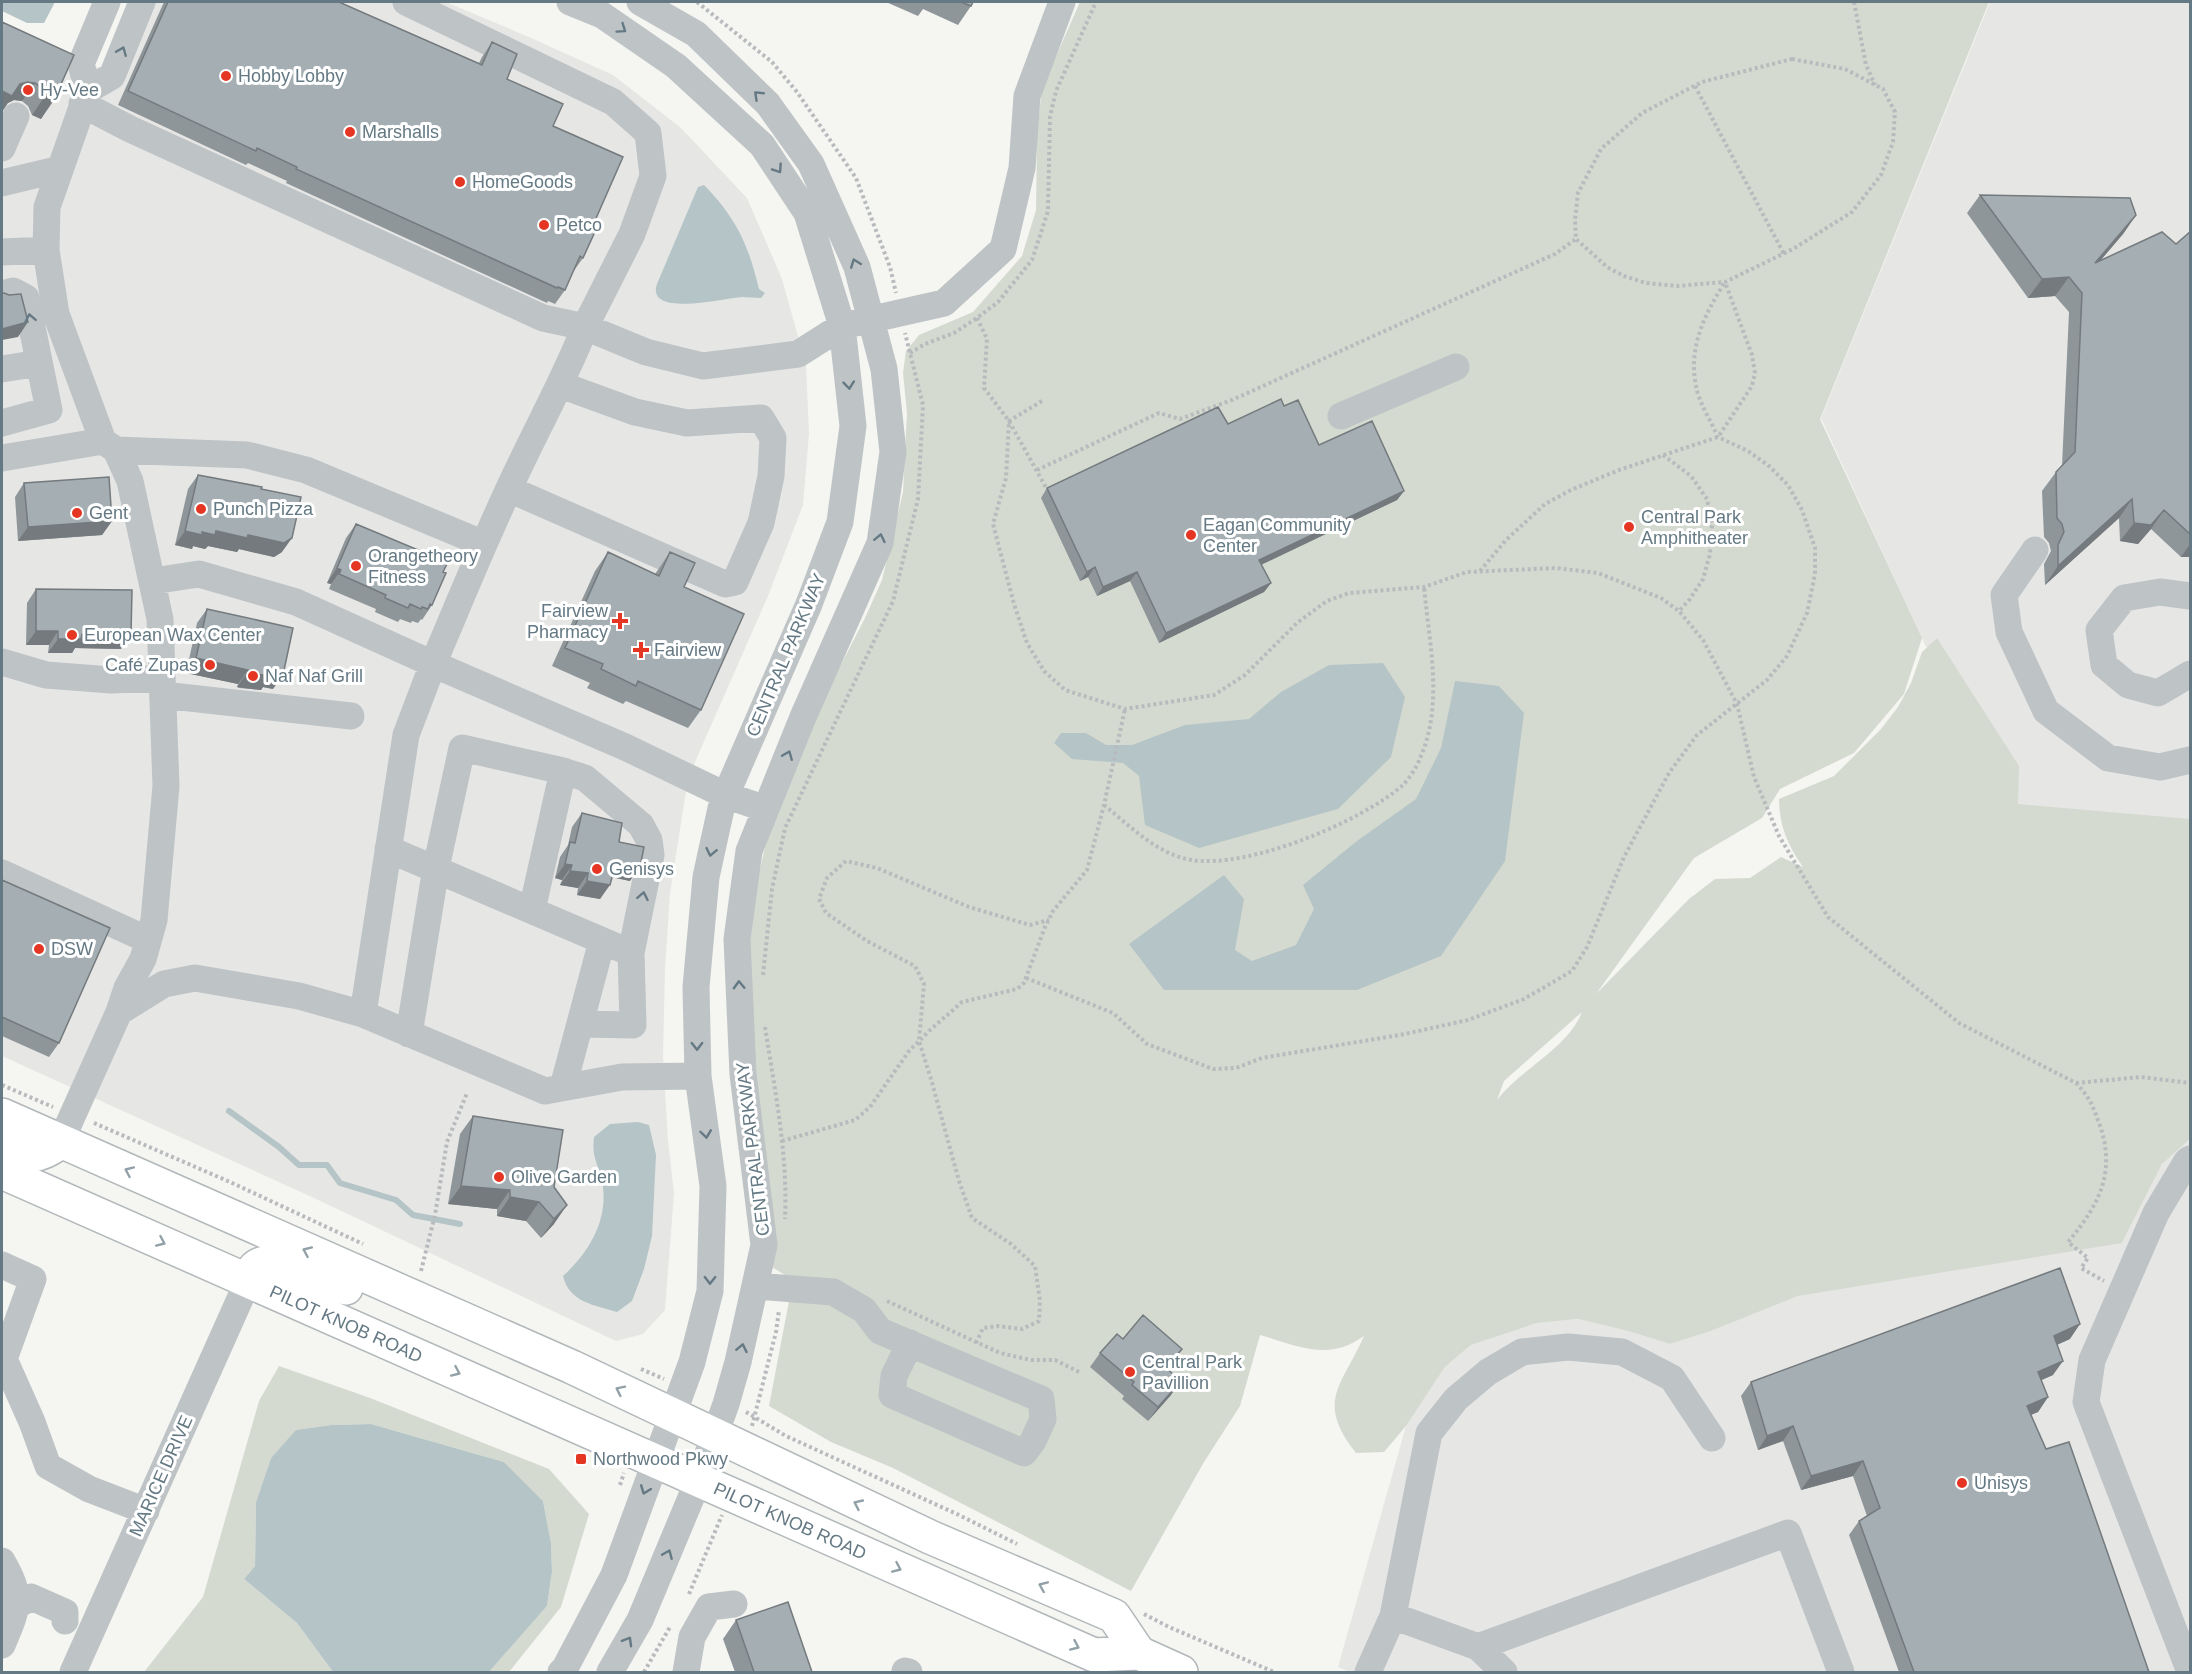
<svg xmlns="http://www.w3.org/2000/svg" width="2192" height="1674" font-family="Arial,sans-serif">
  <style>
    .built { fill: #e6e6e5 }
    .green { fill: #d5dad0; fill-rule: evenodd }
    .water { fill: #b5c4c6 }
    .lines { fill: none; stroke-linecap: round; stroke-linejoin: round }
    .stream { stroke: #b5c4c6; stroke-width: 6 }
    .major-casing { stroke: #b1b7ba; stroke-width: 36 }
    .path { stroke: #b8bbbd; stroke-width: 4; stroke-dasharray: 3 3; stroke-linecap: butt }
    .minor { stroke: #bec3c6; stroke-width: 27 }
    .major { stroke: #fff; stroke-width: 33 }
    .wall { fill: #8e969a }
    .shaded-wall { fill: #747a7d }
    .building { fill: #a5afb3; stroke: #747a7d; stroke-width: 1.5 }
    .oneway { stroke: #647983 }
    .oneway2 { stroke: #92a1a8 }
    .poi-dot { fill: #e43623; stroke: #fff; stroke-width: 2 }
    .labels { text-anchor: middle; stroke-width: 6; stroke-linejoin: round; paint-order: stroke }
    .poi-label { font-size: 18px; fill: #647983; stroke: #fff; text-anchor: start }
    .street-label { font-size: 18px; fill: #647983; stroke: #fff }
  </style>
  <rect width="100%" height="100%" fill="#f5f5f1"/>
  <!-- built -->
  <path class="built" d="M153,2H446L531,38L613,75L681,128L747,198L782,279L806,365L809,433L803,505L768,596L695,762L686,791L670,893L665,969L663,1056L668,1141L674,1193L665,1310L643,1334L616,1341L314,1198L2,1056V22L112,74Z
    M1990,2H2190V820L2018,805V767L1925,645L1821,418Z
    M2190,1139V1672H1350L1338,1667L1406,1426L1445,1367L1471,1345L1537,1323L1578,1319L1628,1331L1670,1344L1711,1331L1798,1296L2050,1239L2122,1243L2162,1164Z"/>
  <!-- green -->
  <path class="green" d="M1080,2H1989L1820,419L1922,638L1904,694L1854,753L1780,789L1762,818L1694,858L1596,994L1689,899L1715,879L1750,878L1781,857L1803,867C1788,846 1779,825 1779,799L1834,776L1881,729L1898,707L1911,683L1922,652L1937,638L2019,766L2018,804L2190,819V1139L2162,1164L2122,1243L1798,1296L1711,1331L1670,1344L1628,1331L1578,1319L1537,1323L1471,1345L1445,1367L1406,1426L1384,1452L1356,1453C1315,1401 1342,1386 1364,1336C1328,1362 1299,1346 1260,1335L1240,1406L1204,1462L1131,1591L893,1468L831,1442L769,1406L793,1280L772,1267L746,988L752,905L771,820L817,711L865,618L882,580L903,492L907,413L903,373L906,351L919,335L973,312L1022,256L1036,210L1037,134L1042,88ZM1582,1012C1567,1049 1522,1068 1497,1100L1504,1081Z
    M279,1366L370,1398L549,1469L589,1514L561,1607L509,1672H489L547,1606L552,1572L551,1543L543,1501L504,1462L371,1424L331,1425L297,1430L271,1458L256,1502L255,1566L244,1579L297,1623L333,1672H144L203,1597L259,1401Z"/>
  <!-- water -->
  <path class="water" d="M2,2H55L44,23H27L2,11Z
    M704,185C737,219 748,244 759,289L765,293L761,298C755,298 748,297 742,297C726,298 645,318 657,284L698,187Z
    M1383,663L1405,697L1391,757L1338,809L1199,848L1145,825L1139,776L1123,763L1072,759L1054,743L1061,733H1086L1106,745H1132L1185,725L1249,719L1281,692L1329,665Z
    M1455,681L1499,686L1524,713L1505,861L1441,956L1357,990H1164L1129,944L1224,875L1244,899L1235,950L1252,961L1296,945L1314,909L1303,885L1357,841L1416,799L1441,748Z
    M638,1122L649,1125L656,1155L652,1236L644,1269L632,1301L617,1312C594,1305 569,1302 563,1276C591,1251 611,1215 601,1177C596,1159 592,1157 594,1137L610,1124Z
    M371,1424L504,1462L543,1501L551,1543L552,1572L547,1606L489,1672H333L297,1623L244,1579L255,1566L256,1502L271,1458L296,1430L331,1425Z"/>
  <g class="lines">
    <!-- stream -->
    <path class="stream" d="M229,1111L279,1147L299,1165H327L340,1183L396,1200L413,1215L460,1224"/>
    <!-- major casing -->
    <g class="major-casing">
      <path id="major" d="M2,1115L572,1367L930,1537L1114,1616L1139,1653
        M2,1148C27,1157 39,1159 61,1141
        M2,1172L1094,1655L1139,1653L1181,1672
        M248,1281C252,1271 254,1265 265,1263L346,1288"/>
    </g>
    <!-- path -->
    <path class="path" d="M697,2L772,62L797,92L856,178L890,267L896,293
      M1854,2L1866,65L1875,85
      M1792,59L1845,69L1883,89L1895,112L1893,142L1881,175L1852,212L1793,249L1725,282L1678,286L1646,283L1624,276L1607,267L1576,239L1575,220L1578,193L1601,149L1642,113L1702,82Z
      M1695,86L1784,254
      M977,318L987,339L984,388L1009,421L1049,493
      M910,353L925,344L954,333L977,318L998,302L1032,260L1048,211L1050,117L1056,91L1096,2
      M1042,401L1009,421L1006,478L993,524L1014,604L1027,643L1044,671L1065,690L1125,709L1214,695L1245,675L1298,622L1327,601L1349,593L1424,587L1467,572L1556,568L1598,573L1661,598L1679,611L1703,640L1737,704L1754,777L1779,836L1828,917L1959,1023L2076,1083C2090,1098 2092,1104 2099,1123C2117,1172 2099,1205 2068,1242L2088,1258L2081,1268L2104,1281
      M1663,455L1691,476L1707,499L1712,524L1710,554L1703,579L1690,599L1679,611
      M1037,470L1159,413L1180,419L1232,400L1555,254L1576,239
      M1480,571L1506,540L1545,504L1571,490L1619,470L1718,437L1752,386L1755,373L1752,355L1725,282
      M1104,805C1130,826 1158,855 1192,860C1248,869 1361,822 1403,785C1409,779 1417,767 1420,758C1444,706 1429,642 1424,587
      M763,975L772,889L785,828L893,601L918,499L923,405L905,333
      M1026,978L1113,1013L1147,1044L1213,1069L1236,1068L1262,1058L1405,1034L1468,1020L1524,999L1572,971L1587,947L1624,857L1669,773L1697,735L1767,680L1787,656L1807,613L1815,574V548L1802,510L1788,485L1769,466L1748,451L1718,437C1711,421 1699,403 1696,386C1688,346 1705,314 1725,282
      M765,1027C775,1091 788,1155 785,1219
      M2076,1083L2141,1077L2190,1083
      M2,1085L53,1107
      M94,1123L230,1182L363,1244
      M782,1141L855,1120L870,1107L909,1051L929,1031L962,1002L1017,989L1024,983L1045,927L1053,911L1087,870L1104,805L1125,709
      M421,1271L435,1215L447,1142L467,1093
      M887,1301L1000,1353L1031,1360H1055L1081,1373
      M976,1343L983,1328L998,1326L1022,1329L1039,1321L1040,1301L1035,1266L1011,1244L972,1218L959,1181L931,1079L919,1041L924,984L915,966L867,941L826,913L819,899L827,878L846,861L877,868L969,907L1030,925L1049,920
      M641,1369L664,1379
      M746,1412L786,1436L959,1515L1017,1544
      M752,1426L776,1332L779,1310
      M620,1485L624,1473
      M689,1594L722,1515
      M1144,1614L1169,1627L1274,1672
      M644,1672L670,1627"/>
    <!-- minor -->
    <path class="minor" d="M406,2L613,102L648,133L653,176L632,234L585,327L646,352L703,366L798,354L842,326L944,303L1003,249L1022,168L1027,96L1062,2
      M88,90L81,64L107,2
      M82,104L130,129L543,318L585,327C567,373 544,415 523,459C490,526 462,596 433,664L625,747L725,795L766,809
      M2,148L16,116
      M2,183L60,169
      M2,252L46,250
      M2,294L13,291L26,298L49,410L2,423
      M2,369L39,363
      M1341,416L1456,367
      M116,450L247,455L306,470L484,544
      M2,458L103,441
      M509,489L725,584L735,582L761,523L771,476L773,438L761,418L687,423L635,412L561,385
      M2035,550L2004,595L2009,632L2046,711L2108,758L2160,767L2190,760
      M153,581L199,574L296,602L433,664L406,735L363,1014L545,1091L622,1077L698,1076
      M2190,596L2160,592L2124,598L2099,630L2104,665L2128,685L2158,693L2190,674
      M2,662L46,675L111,680L162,678
      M163,695L351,716
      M563,771L585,778L641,825L649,840L651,855L631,953
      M388,849L631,953L633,1025L580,1024
      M2,873L148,940
      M119,1012L164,984L195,978L299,996L363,1014
      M409,1034L436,868L462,748L563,771L532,910
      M563,1087L602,941
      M61,1141L119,1012L127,988L143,959L154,920L166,786L160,619L130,481L116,450L103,441L56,314L46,250L47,207L88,90L112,76L142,2
      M2,1265L33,1279L4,1359L32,1422L48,1466L89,1489L146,1511
      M755,1286L833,1292L864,1310L880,1331L1041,1399L1043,1419L1033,1441L1024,1453L892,1395L894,1376L910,1343
      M2,1561C23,1597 18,1608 2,1645
      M17,1599L23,1602L31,1597L65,1612V1621
      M1393,1616L1478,1647L1504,1672
      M1478,1647L1788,1533L1841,1672
      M905,1671L909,1672
      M73,1672L248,1281
      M561,1672L565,1668L614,1575L692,1362L710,1291L713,1186L698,1076L696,987L706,877L722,804L809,604L840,522L853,426L842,326L807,213L762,145L676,66L602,15L570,2
      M610,1672L640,1620L698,1481L726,1404L738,1362L764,1245L743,1074L737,939L749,851L803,717L880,543L893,452L884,369L857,267L811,164L768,104L696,34L640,2
      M686,1672L692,1637L709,1607L734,1604
      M1368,1672L1393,1616L1429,1433L1456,1399L1488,1372L1522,1352L1568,1347L1622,1352L1672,1378L1712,1438
      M2190,1672L2086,1402L2092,1360L2156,1213L2187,1161L2190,1159"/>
    <!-- major -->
    <use href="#major" class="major"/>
  </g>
  <!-- wall -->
  <path class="wall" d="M164,2H339L479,63L482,57L492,42L507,79L553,126L594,223L583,258L573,272L565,290L555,304L548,301L547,303L286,183L287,181L248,163L246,165L118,105Z
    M886,2H973L971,6L958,25L923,9L918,16Z
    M2,22L74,55L41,119L32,115L28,106L22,101L14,100L8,103Z
    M1980,195L2136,215L2123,234L2100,261L2176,244L2190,232V557H2181L2151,529L2138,544L2120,541L2119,518L2045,585L2044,564L2051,551L2049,543L2044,537L2042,491L2056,472L2062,466L2069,312L2055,296L2028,298L1967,213Z
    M1284,406L1319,445L1404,491L1397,500L1261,565L1271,583L1264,592L1159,643L1130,581L1097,596L1088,577L1080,581L1041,498L1047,488L1228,424Z
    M198,475L261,489L282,552L274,557L239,549L237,552L208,546L205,549L193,546L192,549L175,545L188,489Z
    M24,483L112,521L102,535L18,541L15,497Z
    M356,524L441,561L443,572L432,605L422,620L421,619L418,623L412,621L411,623L400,619L398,622L375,612L376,609L329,589L331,584L327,583L346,538Z
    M608,552L655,574L670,552L684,587L701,710L688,728L626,701L623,704L587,688L590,683L552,666L595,571Z
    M36,589L121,649L75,648L72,653H48L49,645H26L27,603Z
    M207,609L273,689L263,687L261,690L239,688L237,687L238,684L186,673L197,623Z
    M582,813L619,842L630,881L612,877L600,899L577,895L578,888L560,885L562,880L555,878L560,857L568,845L572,827Z
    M2,880L59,1043L49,1057L2,1036Z
    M473,1116L554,1187V1224L541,1238L526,1221L497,1216V1209L448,1204L460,1134Z
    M1123,1339L1182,1349L1167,1369L1171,1395L1148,1421L1122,1399L1124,1396L1090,1367L1100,1353Z
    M2070,1339L2057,1345L2053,1375L2041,1380L2048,1397L2038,1412L2030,1415L2149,1672H1899L1849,1535L1859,1521L1867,1516L1853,1476L1801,1490L1783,1441L1758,1450L1741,1396L1751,1382Z
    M736,1620L812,1672H735L723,1639Z"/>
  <!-- shaded-wall -->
  <path class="shaded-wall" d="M27,82L35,83L22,101L14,100L8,103L2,112V91Z
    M45,96L54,100L41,119L32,115Z
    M2136,215L2123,234L2082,282L2095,263Z
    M2069,277L2055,296L2028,298L2042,279Z
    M28,322L18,337L2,340V329Z
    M1404,491L1397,500L1252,569L1259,560Z
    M2132,499L2119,518L2045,585L2058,566Z
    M2164,510L2151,529L2138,544L2120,541L2134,523Z
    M112,521L102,535L18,541L28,527Z
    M185,531L202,532L216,531L292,538L282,552L274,557L239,549L237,552L208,546L205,549L193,546L192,549L175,545Z
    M2190,544V557H2181Z
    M1095,567L1088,577L1080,581L1087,572Z
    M337,568L341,570L331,584L327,583Z
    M1137,572L1130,581L1097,596L1103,587Z
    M1271,583L1264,592L1159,643L1166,633Z
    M36,631H58L49,645H26Z
    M82,634L131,635L121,649L75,648L72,653H48L58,639Z
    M196,658L248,670L238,684L186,673Z
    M272,672L283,675L273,689L263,687L261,690L237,687L247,673Z
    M616,862L640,867L630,881L606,876Z
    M565,864L572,865L562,880L555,878Z
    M570,871L588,873L578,888L560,885Z
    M587,881L610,885L600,899L577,895Z
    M461,1186L510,1190L497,1209L448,1204Z
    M510,1197L539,1202L526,1221L497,1216Z
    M567,1205L554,1224L541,1238L554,1219Z
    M2080,1324L2070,1339L2044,1350L2054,1336Z
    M1182,1349L1172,1363L1156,1382L1166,1368Z
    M2063,1361L2053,1375L2028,1386L2038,1372Z
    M1181,1381L1171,1395L1148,1421L1158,1407Z
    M2048,1397L2038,1412L2017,1421L2027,1406Z
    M1793,1426L1783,1441L1758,1450L1767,1436Z
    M1863,1461L1853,1476L1801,1490L1811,1476Z"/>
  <!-- building -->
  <path class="building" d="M168,2H339L482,65L492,42L517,54L507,79L563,104L553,126L623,157L594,223L598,225L583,258L580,256L565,290L558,287L557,288L296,169L297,167L257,148L256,151L128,91Z
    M961,2H973L971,6Z
    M2,22L74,55L54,100L45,96L41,87L35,83L27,82L20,84L12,96L2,91Z
    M1980,195L2130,198L2136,215L2095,263L2162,232L2176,244L2190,232V534L2164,510L2151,525L2134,523L2132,499L2058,566V545L2064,532L2062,524L2057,518L2056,472L2075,452L2082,293L2069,277L2042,279Z
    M2,293H4L9,295L21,294L28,322L2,329Z
    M1281,399L1284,406L1298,400L1319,445L1372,421L1404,491L1259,560L1271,583L1166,633L1137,572L1103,587L1095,567L1087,572L1047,488L1218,407L1228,424Z
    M198,475L262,487L261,489L301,497L292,538L284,543L248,535L247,538L216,531L215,535L202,532V535L185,531Z
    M109,477L112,521L28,527L24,483Z
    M356,524L442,560L441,561L447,564L443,572L446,573L432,605L430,604L428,609L422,607L421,609L410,604L408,608L385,598L386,595L339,574L341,570L337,568Z
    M608,552L659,576L670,552L695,563L684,587L744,614L701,710L638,681L636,686L601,669L603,664L565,648Z
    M36,589L132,590L131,635L82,634L81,639H58V631H36Z
    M207,609L293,628L283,675L272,672L271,676L248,673H247L248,670L196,658Z
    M582,813L622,823L619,842L644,847L640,867L616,862L610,885L587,881L588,873L570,871L572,865L565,864L570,842L575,843Z
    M2,880L110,928L59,1043L2,1017Z
    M473,1116L563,1130L554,1187L567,1205L554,1219L539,1202L510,1197V1190L461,1186Z
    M2060,1268L2080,1324L2054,1336L2063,1361L2038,1372L2048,1397L2027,1406L2046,1449L2069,1442L2149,1672H1914L1859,1521L1880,1508L1863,1461L1811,1476L1793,1426L1767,1436L1751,1382Z
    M1143,1315L1182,1349L1166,1368L1181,1381L1158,1407L1132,1385L1134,1382L1100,1353L1117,1334L1123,1339Z
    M788,1602L812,1672H754L736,1620Z"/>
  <!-- one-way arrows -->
  <defs><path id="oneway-chevron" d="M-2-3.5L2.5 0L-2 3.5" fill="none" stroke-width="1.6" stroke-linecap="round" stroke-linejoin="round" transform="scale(1.5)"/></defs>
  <g class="oneway">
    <use href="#oneway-chevron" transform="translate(622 29) rotate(35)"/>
    <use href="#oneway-chevron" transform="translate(122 51) rotate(-68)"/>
    <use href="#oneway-chevron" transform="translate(758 95) rotate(-136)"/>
    <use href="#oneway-chevron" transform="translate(778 169) rotate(56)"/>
    <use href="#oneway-chevron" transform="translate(855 263) rotate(-111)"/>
    <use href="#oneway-chevron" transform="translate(30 318) rotate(-101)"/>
    <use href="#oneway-chevron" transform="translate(849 385) rotate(84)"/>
    <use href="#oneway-chevron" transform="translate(880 538) rotate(-78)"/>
    <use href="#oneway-chevron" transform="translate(788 755) rotate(-68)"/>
    <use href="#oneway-chevron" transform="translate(711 852) rotate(102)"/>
    <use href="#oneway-chevron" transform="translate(643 896) rotate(-79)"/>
    <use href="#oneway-chevron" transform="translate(739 985) rotate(-92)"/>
    <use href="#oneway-chevron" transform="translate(697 1046) rotate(89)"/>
    <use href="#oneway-chevron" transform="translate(706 1134) rotate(82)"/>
    <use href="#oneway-chevron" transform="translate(710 1280) rotate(91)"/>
    <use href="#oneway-chevron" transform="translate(742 1348) rotate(-78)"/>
    <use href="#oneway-chevron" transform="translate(645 1490) rotate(111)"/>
    <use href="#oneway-chevron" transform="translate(668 1554) rotate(-67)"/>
    <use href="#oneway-chevron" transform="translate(628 1641) rotate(-60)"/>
  </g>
  <g class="oneway2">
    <use href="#oneway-chevron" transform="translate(129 1171) rotate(-156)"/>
    <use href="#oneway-chevron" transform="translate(161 1242) rotate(24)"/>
    <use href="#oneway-chevron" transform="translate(307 1251) rotate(-156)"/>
    <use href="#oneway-chevron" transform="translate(456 1372) rotate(24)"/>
    <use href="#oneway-chevron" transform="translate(620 1390) rotate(-154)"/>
    <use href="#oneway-chevron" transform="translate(858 1504) rotate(-155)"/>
    <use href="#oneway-chevron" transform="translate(897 1568) rotate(24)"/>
    <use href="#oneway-chevron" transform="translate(1043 1586) rotate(-157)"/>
    <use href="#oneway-chevron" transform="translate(1075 1646) rotate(24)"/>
  </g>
  <!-- markers -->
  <g class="poi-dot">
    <circle cx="226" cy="76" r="6"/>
    <circle cx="28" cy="90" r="6"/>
    <circle cx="350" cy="132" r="6"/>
    <circle cx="460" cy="182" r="6"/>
    <circle cx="544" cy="225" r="6"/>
    <circle cx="201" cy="509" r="6"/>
    <circle cx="77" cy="513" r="6"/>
    <circle cx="1629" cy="527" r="6"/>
    <circle cx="1191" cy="535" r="6"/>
    <circle cx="356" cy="566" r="6"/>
    <path d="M617 612h6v6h6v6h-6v6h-6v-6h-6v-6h6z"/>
    <circle cx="72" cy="635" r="6"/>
    <path d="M638 641h6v6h6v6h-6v6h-6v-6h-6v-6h6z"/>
    <circle cx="210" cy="665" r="6"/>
    <circle cx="253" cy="676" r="6"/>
    <circle cx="597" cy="869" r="6"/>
    <circle cx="39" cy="949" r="6"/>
    <circle cx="499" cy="1177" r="6"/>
    <circle cx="1130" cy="1372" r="6"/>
    <rect x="575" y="1453" width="12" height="12" rx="3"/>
    <circle cx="1962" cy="1483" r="6"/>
  </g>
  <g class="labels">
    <!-- poi labels -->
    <g class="poi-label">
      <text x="238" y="82">Hobby Lobby</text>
      <text x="40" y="96">Hy-Vee</text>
      <text x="362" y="138">Marshalls</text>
      <text x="472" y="188">HomeGoods</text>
      <text x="556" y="231">Petco</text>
      <text x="213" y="515">Punch Pizza</text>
      <text x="89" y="519">Gent</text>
      <text x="1641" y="523">Central Park<tspan x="1641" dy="21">Amphitheater</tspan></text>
      <text x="1203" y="531">Eagan Community<tspan x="1203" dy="21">Center</tspan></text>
      <text x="368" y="562">Orangetheory<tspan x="368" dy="21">Fitness</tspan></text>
      <text x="608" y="617" text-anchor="end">Fairview<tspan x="608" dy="21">Pharmacy</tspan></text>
      <text x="84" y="641">European Wax Center</text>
      <text x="654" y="656">Fairview</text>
      <text x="198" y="671" text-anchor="end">Café Zupas</text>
      <text x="265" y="682">Naf Naf Grill</text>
      <text x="609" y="875">Genisys</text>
      <text x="51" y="955">DSW</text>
      <text x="511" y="1183">Olive Garden</text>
      <text x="1142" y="1368">Central Park<tspan x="1142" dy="21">Pavillion</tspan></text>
      <text x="593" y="1465">Northwood Pkwy</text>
      <text x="1974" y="1489">Unisys</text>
    </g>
    <!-- street labels -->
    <g class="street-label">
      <text transform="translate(786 655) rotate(-67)" y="6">CENTRAL PARKWAY</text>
      <text transform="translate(753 1149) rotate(-97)" y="6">CENTRAL PARKWAY</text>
      <text transform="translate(346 1324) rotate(24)" y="6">PILOT KNOB ROAD</text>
      <text transform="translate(161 1476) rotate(-66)" y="6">MARICE DRIVE</text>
      <text transform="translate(790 1521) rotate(24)" y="6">PILOT KNOB ROAD</text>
    </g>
  </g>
  <!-- border -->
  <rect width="2192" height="1674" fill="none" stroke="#647983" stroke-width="6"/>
</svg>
